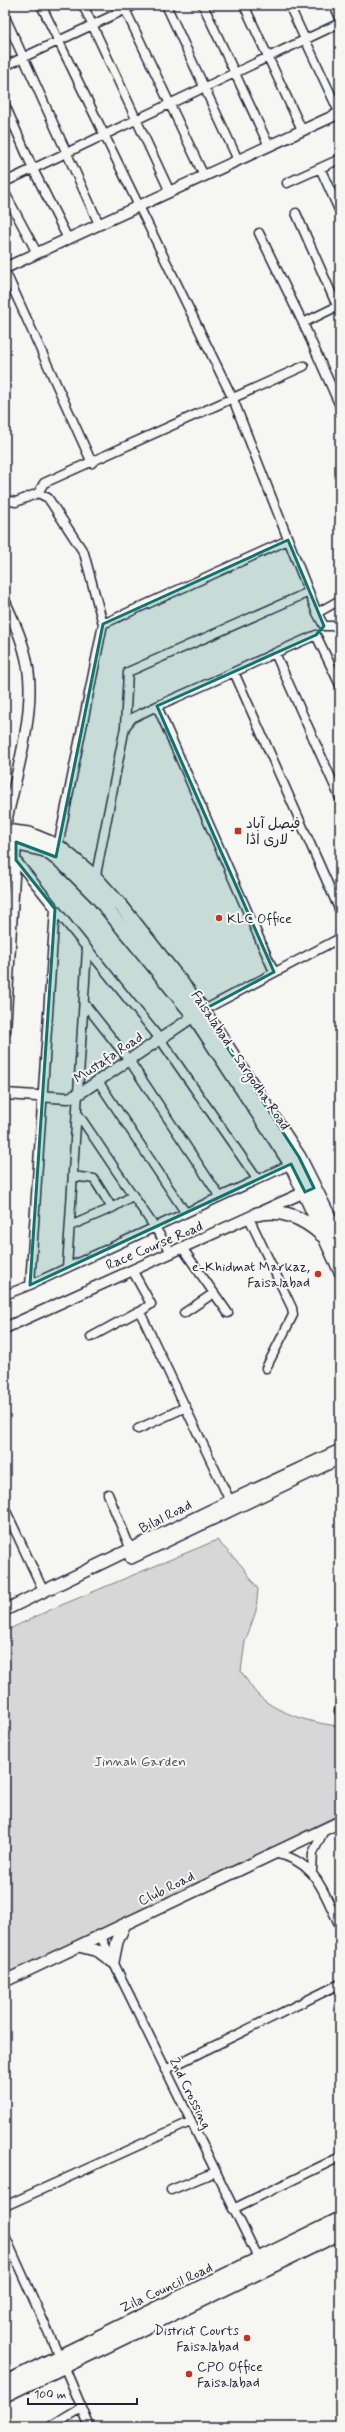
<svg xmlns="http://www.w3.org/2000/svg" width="345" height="2432" font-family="Mynerve,'Playpen Sans Arabic',sans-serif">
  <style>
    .green { fill: #d7d7d7; stroke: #7c7c89 }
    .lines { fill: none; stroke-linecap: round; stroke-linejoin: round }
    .minor-casing { stroke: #22223b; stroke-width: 11 }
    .tertiary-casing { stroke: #22223b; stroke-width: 13 }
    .secondary-casing { stroke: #22223b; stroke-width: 14 }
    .primary-casing { stroke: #22223b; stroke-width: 16 }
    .minor { stroke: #f6f6f2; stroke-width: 8 }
    .tertiary { stroke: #f6f6f2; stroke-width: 10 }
    .secondary { stroke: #f6f6f2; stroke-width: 11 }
    .primary { stroke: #f6f6f2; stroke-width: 13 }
    .marked { fill: #0f766e; fill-opacity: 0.2; stroke: #0f766e; stroke-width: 3; stroke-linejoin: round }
    .poi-dot { fill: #c8321e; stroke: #f6f6f2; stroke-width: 1.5 }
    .labels { text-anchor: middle; stroke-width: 4; stroke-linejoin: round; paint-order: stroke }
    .poi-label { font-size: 14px; fill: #22223b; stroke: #f6f6f2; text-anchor: start }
    .street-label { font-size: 14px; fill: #22223b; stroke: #f6f6f2 }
    .park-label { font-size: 14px; fill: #4f4f62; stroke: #f6f6f2 }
  </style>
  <rect width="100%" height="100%" fill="#f6f6f2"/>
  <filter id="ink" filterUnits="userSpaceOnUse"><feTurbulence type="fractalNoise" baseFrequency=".025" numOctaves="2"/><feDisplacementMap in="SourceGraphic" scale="8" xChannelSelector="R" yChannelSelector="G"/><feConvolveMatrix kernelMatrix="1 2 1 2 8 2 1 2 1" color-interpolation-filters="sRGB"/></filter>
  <g filter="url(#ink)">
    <!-- green -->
    <path class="green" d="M217,1540L242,1566L258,1589L256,1611L245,1642L241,1671C246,1679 252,1689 259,1696C278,1714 315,1724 340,1726V1814L5,1977V1631L52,1609Z"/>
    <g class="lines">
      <!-- minor casing -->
      <g class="minor-casing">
        <path id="minor" d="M41,5L233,399L317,613L324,626H340
          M83,5L170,192
          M123,5L204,176
          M166,5L238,160
          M203,5L269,146
          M244,5L302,130
          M289,5L340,114
          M334,5L340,18
          M5,17L99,224
          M5,66L135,5
          M5,105L33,169L68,239
          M320,168L340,212
          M5,182L340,23
          M287,183L340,159
          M5,193L37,253
          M296,213L337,306
          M259,233L303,323
          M5,271L92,463
          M340,305L303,323L340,406
          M38,493L48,498L84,553L103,624
          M5,500L16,502L38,493L44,483L304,366
          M317,613L340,600
          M275,653L316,635L340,685
          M234,672L275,653L340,798
          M125,727L128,672L309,592
          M58,846L103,624L288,540
          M16,860L160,1039L257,1179
          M95,880L125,727L132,718L157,706
          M274,972L157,706L234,672L340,911
          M84,1003L129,1060L220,1197
          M200,1012L340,938
          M98,1081L185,1212
          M78,1114L172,1253
          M73,1176L94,1179L112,1208L132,1196
          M249,1218L292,1308L293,1315L266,1368
          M70,1226L112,1208
          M183,1249L228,1313
          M67,1268L87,949
          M30,1285L55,909
          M5,1295L30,1285L291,1164
          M140,1312L230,1501
          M184,1313L214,1293
          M91,1337L135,1313L140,1312L151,1304L132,1270
          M138,1429L186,1407
          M108,1494L131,1550
          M5,1509L44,1592
          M339,1711H340
          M274,1853C317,1861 322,1891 340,1926
          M312,1871L313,1853L324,1830
          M100,1935L259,2260
          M165,2070L340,1984
          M171,2190L215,2172
          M5,2206L190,2122
          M233,2209L340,2157
          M5,2236L59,2356
          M64,2366L90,2427
          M50,2427L82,2408"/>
      </g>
      <!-- tertiary casing -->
      <g class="tertiary-casing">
        <path id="tertiary" d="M5,268L340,113
          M5,602C16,626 27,650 29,677C33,722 14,783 5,827
          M5,1031L16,842
          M5,1094L68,1098L79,1094L194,1016
          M5,1328L309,1190"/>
      </g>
      <!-- secondary casing -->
      <g class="secondary-casing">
        <path id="secondary" d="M131,1558L340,1458
          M5,1610L230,1501L340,1450
          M79,1946L98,1951L113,1962
          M113,1962L117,1942L125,1924
          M5,1981L340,1822"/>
      </g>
      <!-- primary casing -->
      <g class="primary-casing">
        <path id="primary" d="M5,831L29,834L58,846L95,877L123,908L203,1010L299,1157L340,1239
          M5,841L45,850L64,864L97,897L194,1016L291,1164L340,1270
          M257,1214C281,1208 304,1218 322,1235
          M5,2383L340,2219
          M5,2395L340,2233"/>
      </g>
      <!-- minor -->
      <use href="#minor" class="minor"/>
      <!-- tertiary -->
      <use href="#tertiary" class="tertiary"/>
      <!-- secondary -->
      <use href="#secondary" class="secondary"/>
      <!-- primary -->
      <use href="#primary" class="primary"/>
    </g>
  </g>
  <!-- marked area -->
  <path class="marked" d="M288,540L324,626L316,635L157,706L274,972L203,1010L299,1157L314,1188L305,1192L291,1164L30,1285L55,909L16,860V842L56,857L103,624Z"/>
  <!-- markers -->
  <g class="poi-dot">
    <rect x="234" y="827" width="8" height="8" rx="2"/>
    <circle cx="219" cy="918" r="4"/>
    <circle cx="318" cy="1274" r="4"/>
    <circle cx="247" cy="2338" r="4"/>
    <circle cx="189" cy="2374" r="4"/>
  </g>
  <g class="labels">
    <!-- poi labels -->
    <g class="poi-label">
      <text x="246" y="828">فیصل آباد<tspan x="246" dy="16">لاری اڈا</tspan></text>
      <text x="227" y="923">KLC Office</text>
      <text x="310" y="1271" text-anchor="end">e-Khidmat Markaz,<tspan x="310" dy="16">Faisalabad</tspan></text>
      <text x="239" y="2335" text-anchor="end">District Courts<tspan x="239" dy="16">Faisalabad</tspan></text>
      <text x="197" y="2371">CPO Office<tspan x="197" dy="16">Faisalabad</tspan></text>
    </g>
    <!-- street labels -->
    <g class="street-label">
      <text transform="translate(108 1057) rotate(-34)" y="5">Mustafa Road</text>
      <text transform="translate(241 1060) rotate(56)" y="5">Faisalabad - Sargodha Road</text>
      <text transform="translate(154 1245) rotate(-23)" y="5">Race Course Road</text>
      <text transform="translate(165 1516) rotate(-27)" y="5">Bilal Road</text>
      <text transform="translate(166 1888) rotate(-26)" y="5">Club Road</text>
      <text transform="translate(191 2093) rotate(64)" y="5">2nd Crossing</text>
      <text transform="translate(166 2287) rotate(-25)" y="5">Zila Council Road</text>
    </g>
    <!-- park labels -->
    <g class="park-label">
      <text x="140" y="1766">Jinnah Garden</text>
    </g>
  </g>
  <!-- margin -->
  <rect width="345" height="2432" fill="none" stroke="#f6f6f2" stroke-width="20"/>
  <rect x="10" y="10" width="325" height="2412" fill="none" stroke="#22223b" stroke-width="1.5" filter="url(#ink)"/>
  <!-- scale -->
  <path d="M28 2398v6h109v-6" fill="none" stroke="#22223b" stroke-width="2"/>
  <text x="34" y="2398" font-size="12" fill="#22223b" stroke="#f6f6f2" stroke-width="3" paint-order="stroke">100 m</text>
</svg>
